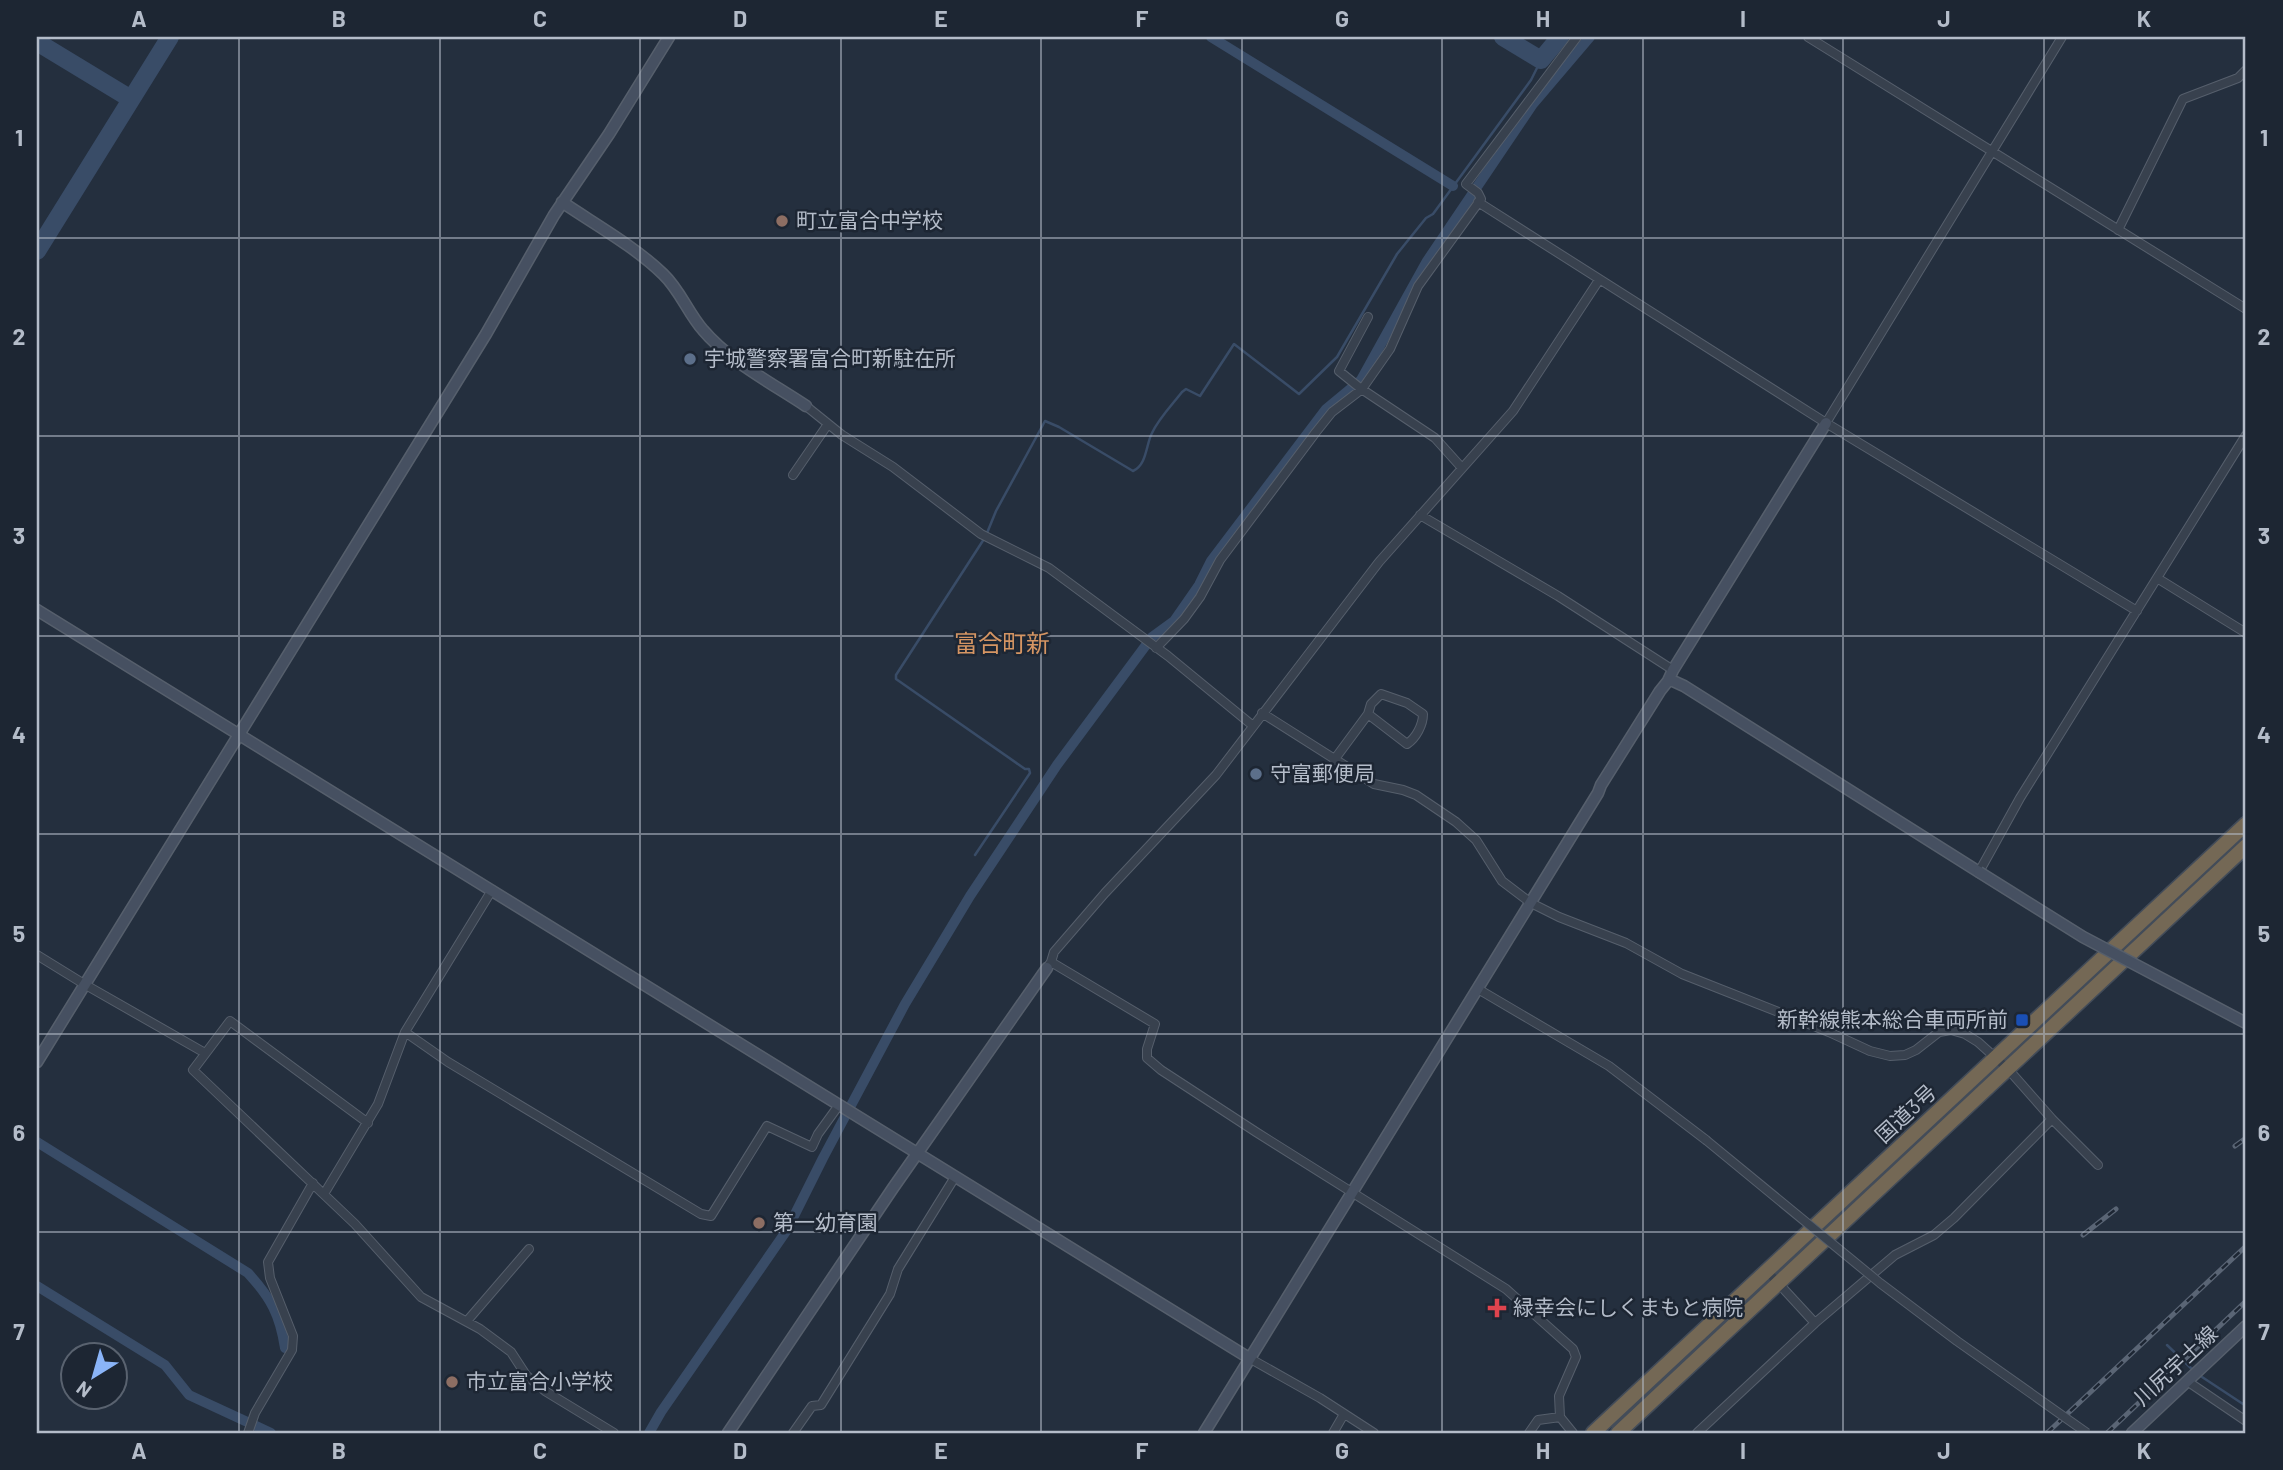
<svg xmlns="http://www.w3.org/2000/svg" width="2283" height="1470" font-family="Barlow,'Noto Sans JP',sans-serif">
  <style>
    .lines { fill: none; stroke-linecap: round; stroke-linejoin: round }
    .stream { stroke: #394c67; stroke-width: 2.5 }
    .canal { stroke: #394c67; stroke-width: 10 }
    .river { stroke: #394c67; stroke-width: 18 }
    .street-casing { stroke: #565f6c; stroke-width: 10 }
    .secondary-casing { stroke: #565f6c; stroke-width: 13 }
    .highway-casing { stroke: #434c59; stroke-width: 17 }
    .street { stroke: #38414e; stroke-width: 8 }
    .secondary { stroke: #465061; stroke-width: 10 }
    .highway { stroke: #746855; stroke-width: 14 }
    .rail-casing { stroke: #5a6575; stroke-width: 5 }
    .rail { stroke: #1d2633; stroke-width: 2.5; stroke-dasharray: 8; stroke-linecap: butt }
    .street-bridge-casing { stroke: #565f6c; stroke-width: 10; stroke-linecap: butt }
    .secondary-bridge-casing { stroke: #565f6c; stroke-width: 13; stroke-linecap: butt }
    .street-bridge { stroke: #38414e; stroke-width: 8 }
    .secondary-bridge { stroke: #465061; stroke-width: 10 }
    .grid { fill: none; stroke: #b4bcc9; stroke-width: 2; stroke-opacity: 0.55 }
    .education-dot { fill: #8d6e63; stroke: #1d2633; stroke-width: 2.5 }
    .service-dot { fill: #5c6f8a; stroke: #1d2633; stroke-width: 2.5 }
    .transit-dot { fill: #1a4fb4; stroke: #1d2633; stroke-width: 2.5 }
    .health-dot { fill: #e0444e; stroke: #1d2633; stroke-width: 2.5 }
    .labels { text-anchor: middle; stroke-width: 5; stroke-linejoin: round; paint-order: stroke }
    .poi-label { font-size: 21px; fill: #b4bcc9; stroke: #1d2633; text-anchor: start }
    .street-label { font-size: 21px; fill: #b4bcc9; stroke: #1d2633 }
    .quarter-label { font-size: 24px; fill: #d59563; stroke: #1d2633 }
    .neatline { fill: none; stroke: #b4bcc9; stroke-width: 2.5 }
    .grid-label { font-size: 23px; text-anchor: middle; font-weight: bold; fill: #b4bcc9 }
  </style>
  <rect width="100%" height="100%" fill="#242f3e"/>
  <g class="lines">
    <!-- stream -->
    <path class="stream" d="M987,533L996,511L1045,421L1059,427L1133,471C1147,465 1146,444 1152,433C1159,418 1172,405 1182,392L1186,389L1200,396L1234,344L1299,394L1337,357L1397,254L1426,218L1433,214L1531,80L1541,60
      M975,855L1030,773L1029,769H1025L896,679V675L984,539
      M2167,1345L2194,1371
      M2199,1375L2246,1406"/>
    <!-- canal -->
    <path class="canal" d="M1211,37L1453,186
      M37,1142L248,1273C271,1298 280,1315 285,1348
      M37,1286L165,1365L189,1395L271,1433
      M649,1433L661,1412L787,1230L823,1158L905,1004L970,896L1057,765L1152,637L1174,621L1199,585L1211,561L1326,409L1361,380L1427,261L1533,104L1590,37"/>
    <!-- river -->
    <path class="river" d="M1503,37L1541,60L1560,37
      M37,42L131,99
      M37,251L170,37"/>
    <!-- street casing -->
    <g class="street-casing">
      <path id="street" d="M1808,37L2246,309
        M1478,202L1826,423L2137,611
        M2118,230L2183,99L2238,78L2246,70
        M1368,317L1339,371L1360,388L1435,438L1462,468
        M806,406L842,435L893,467L981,534L1049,568L1168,656L1252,725
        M1826,423L2062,37
        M793,475L828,424
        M1420,515L1558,596L1673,670
        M2157,578L2246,633
        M1156,648L1184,619L1200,597L1220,560L1316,432L1332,412L1362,389L1390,349L1418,286L1481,199L1478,193L1466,184L1577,37
        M1262,713L1374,784L1403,790L1416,795L1456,822L1476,840L1502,881L1531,903L1559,917L1626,943L1682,974L1829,1032L1870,1051L1890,1056L1905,1055L1916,1050L1939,1032L1951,1030L1965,1034L1978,1042L2008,1069L2052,1119L2098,1165
        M1334,760L1368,714L1371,704L1381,694L1407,703L1423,714C1423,725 1416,738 1407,744L1368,714
        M1979,872L2020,798L2246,435
        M37,955L84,984L205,1053
        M1051,962L1155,1024L1147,1049V1058L1161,1070L1256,1132L1506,1289L1573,1349L1576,1357L1559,1396L1560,1417L1573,1433
        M1047,968L1051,962L1054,952L1105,893L1216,775L1379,562L1513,411L1599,280
        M1478,989L1609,1066L1706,1140
        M405,1032L448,1062L701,1214L711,1216L767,1126L812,1147L818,1134L839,1105
        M368,1123L230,1021L193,1070L355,1224L421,1297L480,1329L511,1352L526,1375L545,1391L614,1433
        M324,1194L378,1104L405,1032L492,890
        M1768,1272L1815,1323
        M467,1321L529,1249
        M1249,1358L1320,1398L1374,1433
        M2187,1381L2246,1421
        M248,1433L255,1413L292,1350L293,1336L270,1278L268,1262L313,1183
        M793,1433L812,1406L821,1405L890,1294L898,1269L955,1177
        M1333,1433L1344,1414
        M1529,1433L1538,1420L1560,1417
        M1697,1433L1815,1323L1895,1255L1934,1235L1954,1218L2052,1119"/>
    </g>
    <!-- secondary casing -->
    <g class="secondary-casing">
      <path id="secondary" d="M562,202C596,225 634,246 663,274C680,290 688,313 703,330C729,361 773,384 806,406
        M37,610L1249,1358
        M1668,681L1673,670L1826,423
        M37,1062L486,334L554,215L609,134L669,37
        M728,1433L893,1188L1047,968
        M1204,1433L1598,793L1601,785L1660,691L1668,681H1673L1684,686L1979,872
        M2132,1433L2246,1326"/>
    </g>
    <!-- highway casing -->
    <g class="highway-casing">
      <path id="highway" d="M1593,1433L2246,824
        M1618,1433L2246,846"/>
    </g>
    <!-- street -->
    <use href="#street" class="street"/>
    <!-- secondary -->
    <use href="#secondary" class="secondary"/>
    <!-- highway -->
    <use href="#highway" class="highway"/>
    <!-- rail casing -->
    <g class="rail-casing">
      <path id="rail" d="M2235,1146L2246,1138
        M2083,1235L2116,1209
        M2047,1433L2246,1246
        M2107,1433L2246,1301"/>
    </g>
    <!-- rail -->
    <use href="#rail" class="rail"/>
    <!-- street-bridge casing -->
    <g class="street-bridge-casing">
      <path id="street-bridge" d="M1706,1140L1880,1283L1957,1341L2087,1433"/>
    </g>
    <!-- secondary-bridge casing -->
    <g class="secondary-bridge-casing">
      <path id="secondary-bridge" d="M1979,872L2083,937L2246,1023"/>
    </g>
    <!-- street-bridge -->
    <use href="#street-bridge" class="street-bridge"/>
    <!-- secondary-bridge -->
    <use href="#secondary-bridge" class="secondary-bridge"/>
  </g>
  <!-- grid -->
  <path class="grid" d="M239,37V1433M440,37V1433M640,37V1433M841,37V1433M1041,37V1433M1242,37V1433M1442,37V1433M1643,37V1433M1843,37V1433M2044,37V1433M37,238H2246M37,436H2246M37,636H2246M37,834H2246M37,1034H2246M37,1232H2246"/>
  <!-- markers -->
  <g class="education-dot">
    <circle cx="782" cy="221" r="7"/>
    <circle cx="759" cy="1223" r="7"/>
    <circle cx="452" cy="1382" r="7"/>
  </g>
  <g class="service-dot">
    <circle cx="690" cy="359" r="7"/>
    <circle cx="1256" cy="774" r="7"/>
  </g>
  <rect class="transit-dot" x="2015" y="1013" width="14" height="14" rx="3.5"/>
  <path class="health-dot" d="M1493.5 1297.5h7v7h7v7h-7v7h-7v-7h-7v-7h7z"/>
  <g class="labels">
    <!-- poi labels -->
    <g class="poi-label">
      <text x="796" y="228">町立富合中学校</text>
      <text x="704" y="366">宇城警察署富合町新駐在所</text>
      <text x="1270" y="781">守富郵便局</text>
      <text x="2008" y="1027" text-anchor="end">新幹線熊本総合車両所前</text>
      <text x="773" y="1230">第一幼育園</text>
      <text x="1513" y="1315">緑幸会にしくまもと病院</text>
      <text x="466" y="1389">市立富合小学校</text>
    </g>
    <!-- street labels -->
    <g class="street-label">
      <text transform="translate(1906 1114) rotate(-43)" y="7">国道3号</text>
      <text transform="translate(2176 1366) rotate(-43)" y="7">川尻宇土線</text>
    </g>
    <!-- quarter labels -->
    <g class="quarter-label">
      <text x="1002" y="652">富合町新</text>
    </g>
  </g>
  <!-- border -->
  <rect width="2283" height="1470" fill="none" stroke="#1d2633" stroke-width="77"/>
  <!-- north arrow -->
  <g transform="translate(94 1376) rotate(217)"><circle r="33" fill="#1d2633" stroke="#59626f" stroke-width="2"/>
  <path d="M0-5L12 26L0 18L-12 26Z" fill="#8ab4f8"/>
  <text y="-10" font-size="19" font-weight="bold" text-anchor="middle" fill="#b4bcc9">N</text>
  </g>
  <rect x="38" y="38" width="2206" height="1394" class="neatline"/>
  <g class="grid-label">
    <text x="139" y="27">A</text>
    <text x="339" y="27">B</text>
    <text x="540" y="27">C</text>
    <text x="740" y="27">D</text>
    <text x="941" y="27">E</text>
    <text x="1142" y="27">F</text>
    <text x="1342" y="27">G</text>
    <text x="1543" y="27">H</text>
    <text x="1743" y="27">I</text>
    <text x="1944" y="27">J</text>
    <text x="2144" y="27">K</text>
    <text x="19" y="146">1</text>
    <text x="2264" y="146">1</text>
    <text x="19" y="345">2</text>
    <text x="2264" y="345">2</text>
    <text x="19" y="544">3</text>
    <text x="2264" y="544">3</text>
    <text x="19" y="743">4</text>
    <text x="2264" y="743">4</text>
    <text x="19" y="942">5</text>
    <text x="2264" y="942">5</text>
    <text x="19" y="1141">6</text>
    <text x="2264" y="1141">6</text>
    <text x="19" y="1340">7</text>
    <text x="2264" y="1340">7</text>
    <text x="139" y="1459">A</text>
    <text x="339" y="1459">B</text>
    <text x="540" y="1459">C</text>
    <text x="740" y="1459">D</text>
    <text x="941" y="1459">E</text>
    <text x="1142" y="1459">F</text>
    <text x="1342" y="1459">G</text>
    <text x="1543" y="1459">H</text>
    <text x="1743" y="1459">I</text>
    <text x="1944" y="1459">J</text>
    <text x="2144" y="1459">K</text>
  </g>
</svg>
